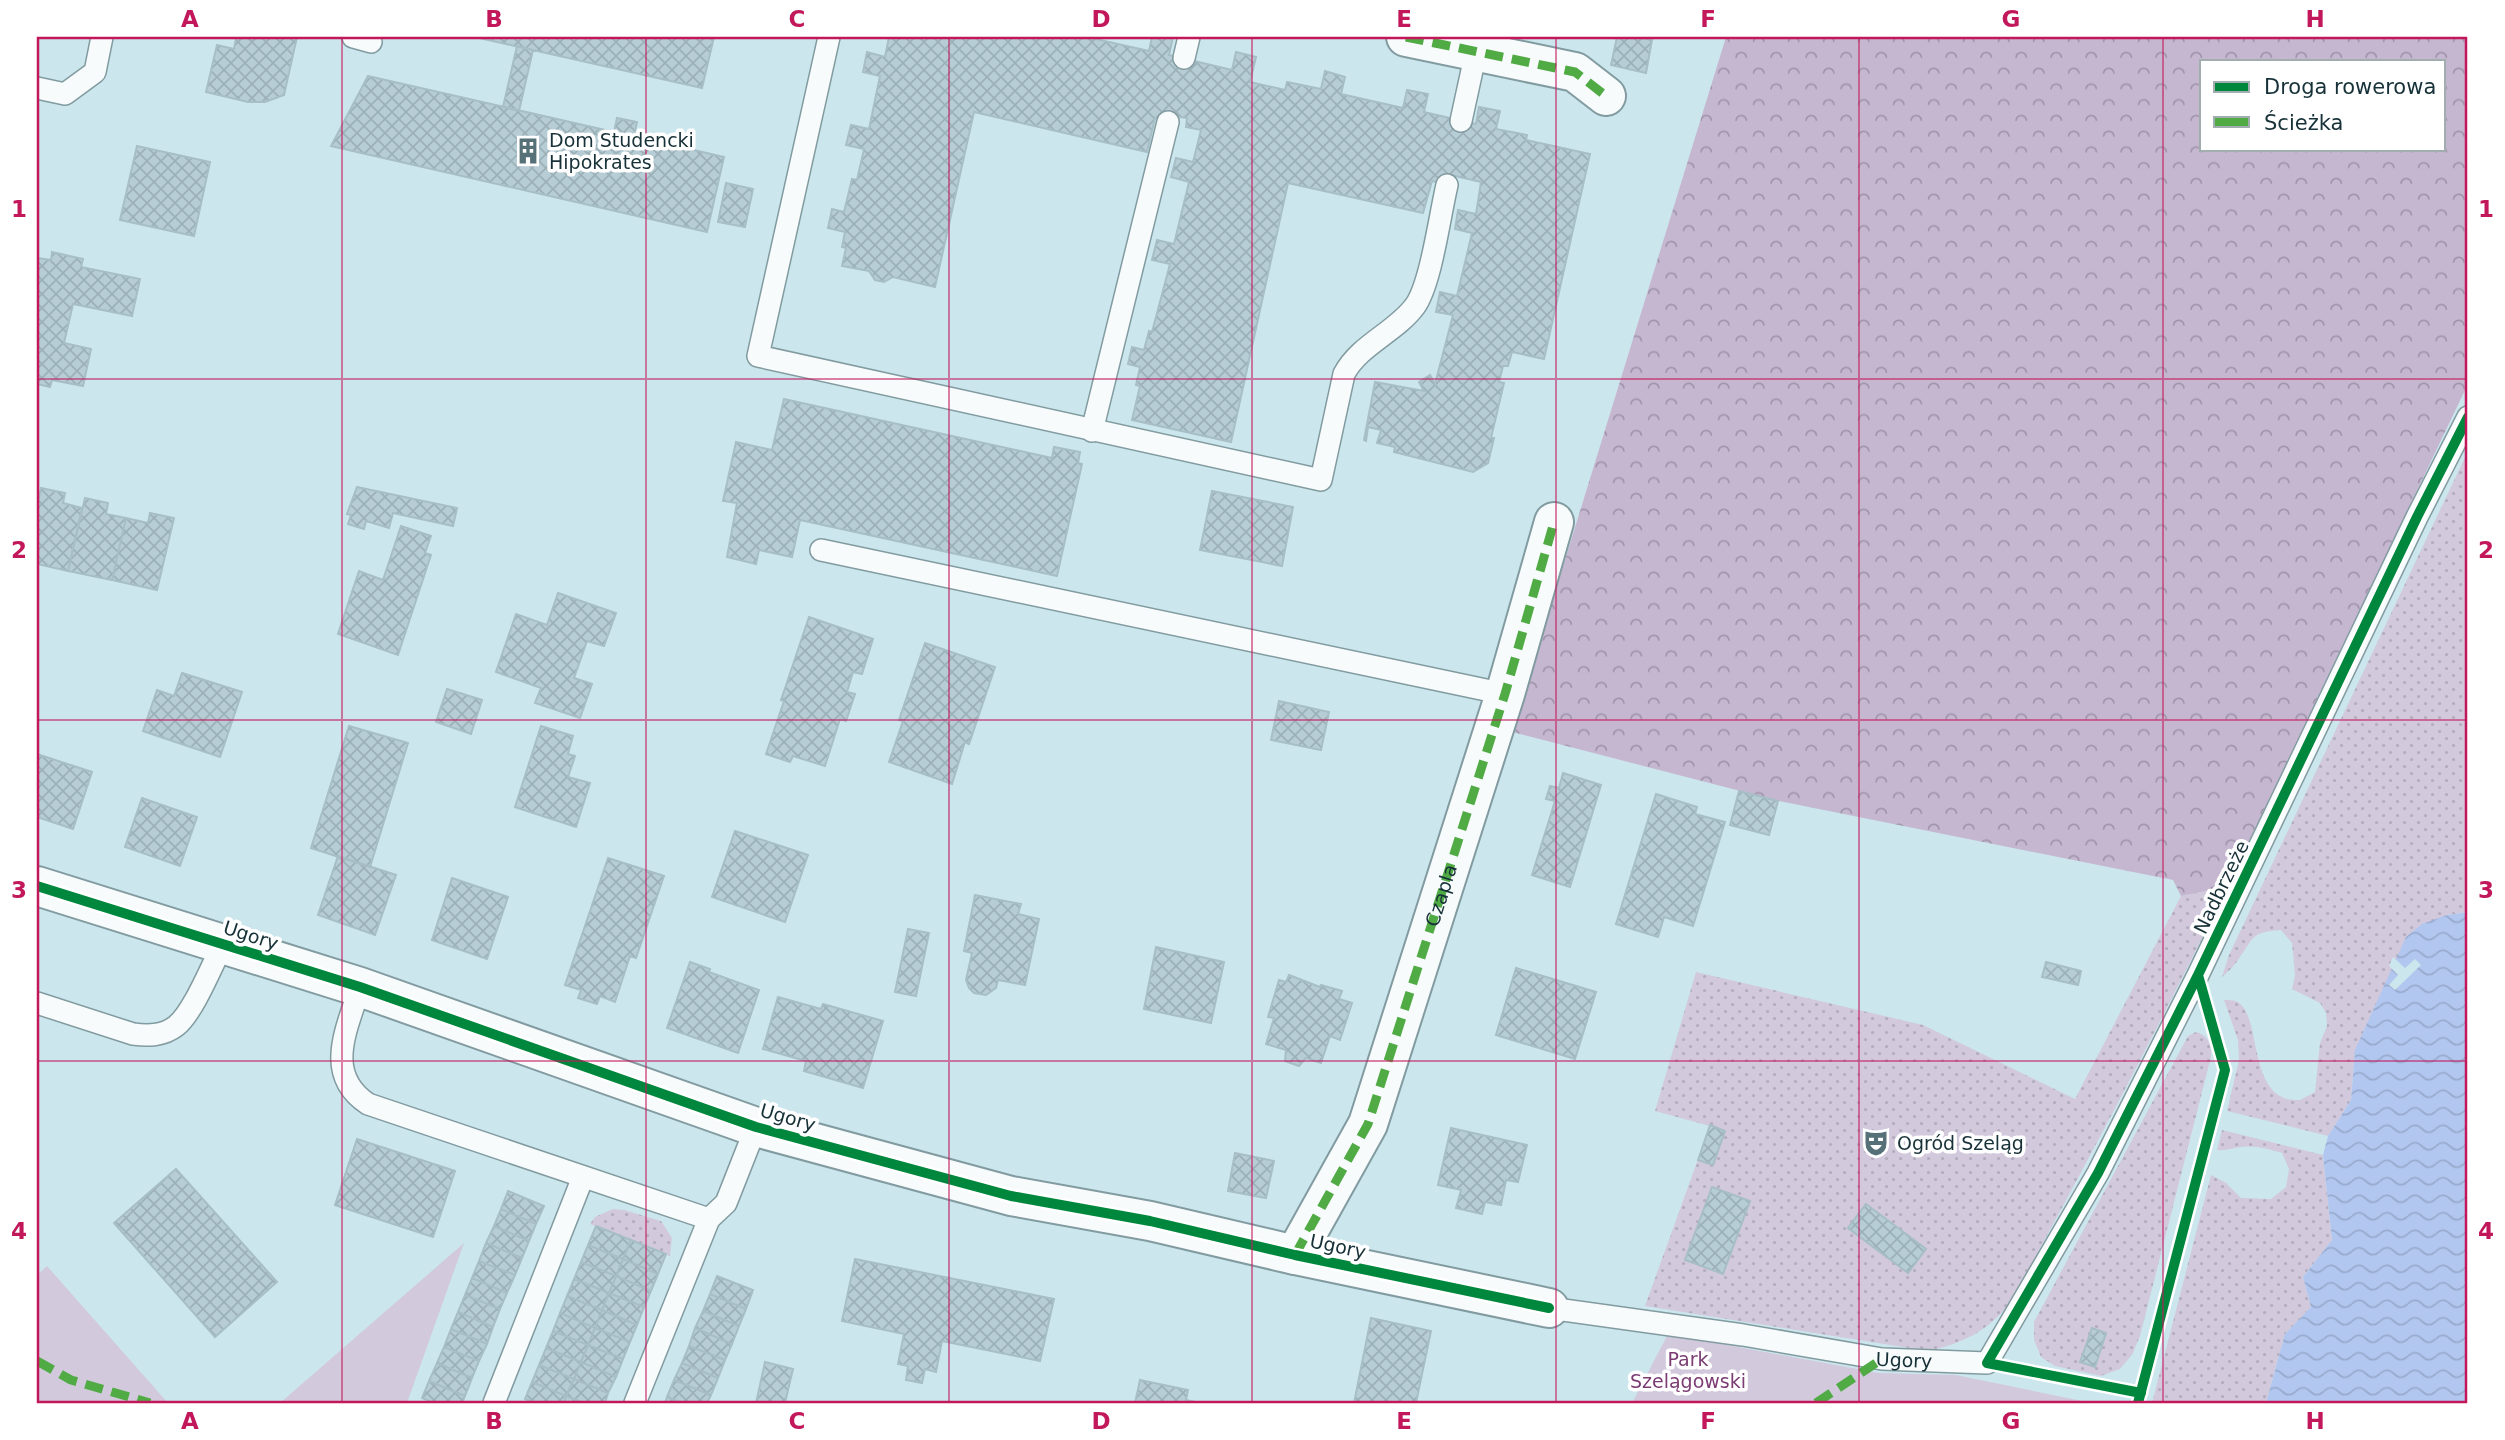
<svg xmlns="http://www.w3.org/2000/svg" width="2505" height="1440" font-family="'DejaVu Sans',sans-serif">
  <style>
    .grass { fill: url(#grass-dots) }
    .forest { fill: url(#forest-crowns); fill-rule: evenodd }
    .park { fill: #d2c9dd }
    .water { fill: url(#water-waves) }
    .pier { fill: #cbe7ed }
    .building { fill: url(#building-cross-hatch); stroke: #a7bec6; stroke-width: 2 }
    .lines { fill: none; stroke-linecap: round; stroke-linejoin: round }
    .lane-casing { stroke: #829ba0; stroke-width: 24 }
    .street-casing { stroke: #829ba0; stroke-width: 42 }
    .lane { stroke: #f7fbfc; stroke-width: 21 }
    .street { stroke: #f7fbfc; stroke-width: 38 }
    .quiet { stroke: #51ab45; stroke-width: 9; stroke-dasharray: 18 9; stroke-linecap: butt }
    .cycleway-casing { stroke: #fff; stroke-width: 15 }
    .cycleway { stroke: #00873e; stroke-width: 10 }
    .grid { fill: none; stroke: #c2185b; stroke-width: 2; stroke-opacity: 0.55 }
    .labels { text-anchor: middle; stroke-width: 7; stroke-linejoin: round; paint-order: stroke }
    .poi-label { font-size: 19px; fill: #163137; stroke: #fff; text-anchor: start }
    .street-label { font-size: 19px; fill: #163137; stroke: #fff }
    .park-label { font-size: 19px; fill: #7b3d73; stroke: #fff }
    .neatline { fill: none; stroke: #c2185b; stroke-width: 2.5 }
    .grid-label { font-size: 23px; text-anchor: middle; font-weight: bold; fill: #c2185b }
  </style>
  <defs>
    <pattern id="grass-dots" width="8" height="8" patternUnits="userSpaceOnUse" patternTransform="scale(1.75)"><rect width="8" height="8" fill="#d2c9dd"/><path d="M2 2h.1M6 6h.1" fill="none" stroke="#b4adbe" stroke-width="1.8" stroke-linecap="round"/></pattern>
    <pattern id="forest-crowns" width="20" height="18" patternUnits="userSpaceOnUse" patternTransform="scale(1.75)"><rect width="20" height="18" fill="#c6b7d1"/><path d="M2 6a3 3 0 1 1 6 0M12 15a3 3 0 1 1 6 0" fill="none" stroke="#a095aa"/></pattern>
    <pattern id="water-waves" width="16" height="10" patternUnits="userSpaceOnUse" patternTransform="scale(1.75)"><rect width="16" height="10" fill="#b2c7f0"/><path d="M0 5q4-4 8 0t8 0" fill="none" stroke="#98abce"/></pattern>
    <pattern id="building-cross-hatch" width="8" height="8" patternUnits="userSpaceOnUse" patternTransform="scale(1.75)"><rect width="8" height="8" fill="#b6cdd5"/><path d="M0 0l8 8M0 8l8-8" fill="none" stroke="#9cb0b7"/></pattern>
  </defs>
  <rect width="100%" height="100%" fill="#cbe7ed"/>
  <!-- grass -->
  <path class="grass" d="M2468,451V912L2447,915L2355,1050L2351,1100L2328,1136L2227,1111L2239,1060L2238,1040L2224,1000C2228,1000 2232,1000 2236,1001C2261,1012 2248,1083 2284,1098C2288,1100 2295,1100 2300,1100L2315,1092L2320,1043L2327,1026L2326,1013L2320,1003L2292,989L2295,975L2292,943L2281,930C2250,932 2254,938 2238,960C2234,966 2228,972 2222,977L2229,955Z
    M2227,887C2158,1029 2085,1168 2008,1306C1984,1333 1963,1343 1928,1351L1645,1306L1710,1126L1655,1111L1696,972L1923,1025L2075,1099L2181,896Z
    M2196,1032C2208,1035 2212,1044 2211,1057L2140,1336L2132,1355L2120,1369L2101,1376L2055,1366L2041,1357L2034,1340V1322L2188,1036Z
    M2222,1130L2323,1155L2332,1240L2303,1277L2311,1307L2285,1334L2266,1403H2152L2211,1175L2226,1183L2241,1198L2271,1199L2286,1187L2289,1169L2282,1153C2269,1149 2255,1145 2241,1147C2232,1148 2226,1151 2217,1150Z
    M613,1209L624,1210L661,1221L672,1238L670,1256L590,1224L595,1217Z"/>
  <!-- forest -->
  <path class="forest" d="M1726,37H2468V384L2227,887L2181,896L2173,880L1779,801L1512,732ZM2202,61H2444V149H2202Z"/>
  <!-- park -->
  <path class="park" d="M464,1243L407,1403H280Z
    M47,1266L168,1403H37V1275Z
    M1668,1334L1879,1373L1956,1375L2092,1403H1632Z"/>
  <!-- water -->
  <path class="water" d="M2468,912V1403H2266L2285,1334L2311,1307L2303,1277L2332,1240L2323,1155L2328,1136L2351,1100L2355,1050L2406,937L2422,924L2447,915Z"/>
  <!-- pier -->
  <path class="pier" d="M2393,957L2405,968L2415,959L2421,965L2395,990L2389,985L2398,975L2389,966Z"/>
  <!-- building -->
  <path class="building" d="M230,37H297L284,95L265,102H248L206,92L217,45L234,49L236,38Z
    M475,37H714L702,88Z
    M889,37H1087L1149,51L1152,37H1173L1169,55L1232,70L1236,52L1256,57L1250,82L1285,90L1287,82L1321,89L1325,71L1345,77L1341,94L1403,108L1407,90L1428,94L1424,112L1476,124L1479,107L1500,111L1496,129L1527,135L1526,140L1590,154L1544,359L1512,352L1508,366H1503L1499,382L1504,383L1491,438H1494L1488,463L1473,472L1394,452L1395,447L1377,443L1381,430L1368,427L1366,441L1364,440L1375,382L1424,391L1419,382L1430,375L1435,384L1453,315L1436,312L1440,292L1457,296L1472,233L1455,229L1458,210L1476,214L1481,182L1451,175L1449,185L1432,181L1423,213L1288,183L1231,442L1132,420L1140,386L1136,385L1140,367L1128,364L1132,347L1144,350L1149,331L1152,332L1170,264L1152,260L1157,240L1174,244L1189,182L1171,177L1176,158L1193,162L1201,130L1186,127L1187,118L1173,116L1172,122L1155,118L1147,152L974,112L935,287L893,277L884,282L875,280L869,271L842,266L846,248L842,247L845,232L828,228L832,209L844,212L852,179L857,180L864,149L846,145L851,125L869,129L880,76L863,72L867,52L885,57Z
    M1617,37H1636L1652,40L1646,73L1611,65Z
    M517,46L533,50L519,111L503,107Z
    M368,76L614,132L617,118L637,122L634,136L724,157L707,232L331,146Z
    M137,146L210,162L194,236L120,220Z
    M726,183L753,189L745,227L718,222Z
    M52,252L83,259L81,267L140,279L132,316L73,304L64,343L91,349L83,386L52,380L50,387L37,384V258L51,260Z
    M784,399L1052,458L1054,447L1080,452L1078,463L1082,464L1057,576L800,520L792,557L759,550L756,564L727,557L737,503L723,501L736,442L772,450Z
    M357,487L457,508L453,526L393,513L389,528L366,521L364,529L348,524L351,515L347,514Z
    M41,488L65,493L63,503L82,508L68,571L37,564V507Z
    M1212,491L1293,507L1282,566L1200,550Z
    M85,498L108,503L106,514L126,518L112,580L68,571Z
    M150,513L174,518L157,590L112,580L126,518L148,523Z
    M401,526L431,536L425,553L431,555L398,655L338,634L359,571L383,580Z
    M558,593L616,613L604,646L587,641L574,678L592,684L580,718L535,703L541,688L496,672L516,614L547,625Z
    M809,617L873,639L862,674L853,672L847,692L855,694L846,721L840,719L825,766L793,756L790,762L766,754L784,701L781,700Z
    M925,643L995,667L969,744L965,742L952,784L889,762L903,721L899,720Z
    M182,673L242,692L220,757L143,731L157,690L174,696Z
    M447,689L482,700L471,734L436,722Z
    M1279,701L1329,712L1321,750L1271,740Z
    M349,726L408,743L370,867L311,848Z
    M541,726L573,736L568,754L575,756L568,777L590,783L576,827L515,807Z
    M37,754L92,772L73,829L37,817Z
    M1563,773L1601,785L1570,887L1532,875L1555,801L1546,799L1550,786L1559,788Z
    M1739,791L1778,801L1769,835L1730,825Z
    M1656,794L1697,807L1695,814L1725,822L1693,926L1664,917L1658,937L1616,924Z
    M142,798L197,817L180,866L125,847Z
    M735,831L808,855L785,922L712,897Z
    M338,856L396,875L375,935L318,915Z
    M608,858L664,876L636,958L630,956L615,1002L600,996L597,1004L578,998L581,990L565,985Z
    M452,878L508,897L487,959L432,940Z
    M975,895L1021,904L1018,914L1039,919L1025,985L998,980L996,988L986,995L974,993L969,988L966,980L972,953L964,951Z
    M908,929L929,933L916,996L895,992Z
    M1156,947L1224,962L1211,1023L1144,1009Z
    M690,962L710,969L709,972L759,990L738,1053L667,1028Z
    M2046,962L2081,971L2078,985L2042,977Z
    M1516,968L1596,992L1575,1059L1496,1035Z
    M1289,975L1320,987L1321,985L1342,991L1339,999L1352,1003L1340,1040L1330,1036L1321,1063L1306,1058L1299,1066L1285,1061L1286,1050L1266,1044L1274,1018L1268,1017L1279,980L1286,982Z
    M778,997L821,1009L823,1004L883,1021L863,1088L804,1071L806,1061L763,1049Z
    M1710,1125L1725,1131L1713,1165L1698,1160Z
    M1451,1128L1527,1145L1518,1182L1506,1180L1501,1205L1485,1202L1482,1214L1456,1208L1461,1190L1438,1185Z
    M357,1139L455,1171L433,1237L335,1205Z
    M1235,1153L1274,1161L1266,1198L1228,1191Z
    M176,1169L277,1282L215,1337L114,1223Z
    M1712,1187L1750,1201L1723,1274L1685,1260Z
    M508,1191L544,1206L536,1224L501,1209Z
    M1866,1204L1926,1249L1908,1273L1848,1228Z
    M501,1209L536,1224L529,1241L494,1226Z
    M494,1226L529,1241L522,1258L486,1243Z
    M596,1226L631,1240L623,1259L588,1245Z
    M631,1240L666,1254L658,1274L623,1259Z
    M486,1243L522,1258L515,1275L479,1261Z
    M588,1245L623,1259L616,1276L581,1262Z
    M623,1259L658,1274L651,1291L616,1276Z
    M855,1259L1054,1299L1040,1361L942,1341L936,1372L925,1369L922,1383L906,1380L908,1366L898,1364L904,1334L842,1321Z
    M479,1261L515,1275L507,1293L472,1278Z
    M581,1262L616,1276L609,1293L574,1279Z
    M616,1276L651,1291L644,1307L609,1293Z
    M717,1276L753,1290L746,1309L710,1294Z
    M472,1278L507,1293L500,1309L465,1295Z
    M574,1279L609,1293L602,1310L567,1296Z
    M609,1293L644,1307L637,1325L602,1310Z
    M710,1294L746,1309L739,1326L703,1311Z
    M465,1295L500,1309L493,1327L458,1312Z
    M567,1296L602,1310L595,1328L560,1313Z
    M602,1310L637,1325L630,1342L595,1328Z
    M703,1311L739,1326L732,1344L695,1328Z
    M458,1312L493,1327L487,1344L451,1329Z
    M560,1313L595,1328L588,1345L553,1331Z
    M1371,1318L1431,1331L1416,1403H1354Z
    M595,1328L630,1342L623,1359L588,1345Z
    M695,1328L732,1344L725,1360L689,1346Z
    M2092,1328L2106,1333L2095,1367L2080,1362Z
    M451,1329L487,1344L479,1361L444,1347Z
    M553,1331L588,1345L581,1362L546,1348Z
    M588,1345L623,1359L616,1377L581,1362Z
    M689,1346L725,1360L718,1378L682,1363Z
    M444,1347L479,1361L472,1378L437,1363Z
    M546,1348L581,1362L574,1379L539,1365Z
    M581,1362L616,1377L608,1393L574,1379Z
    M765,1362L793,1369L785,1403H756Z
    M437,1363L472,1378L465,1396L429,1381Z
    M682,1363L718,1378L711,1395L674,1380Z
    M539,1365L574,1379L566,1396L532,1382Z
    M574,1379L608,1393L605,1403H584L566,1396Z
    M674,1380L711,1395L707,1403H682L667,1397Z
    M1140,1380L1188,1390L1186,1400L1200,1403H1135Z
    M429,1381L465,1396L462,1403H434L422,1398Z
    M532,1382L566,1396L564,1403H535L525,1399Z
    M566,1396L584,1403H564Z
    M667,1397L682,1403H665Z"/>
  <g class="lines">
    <!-- lane casing -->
    <g class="lane-casing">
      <g id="lane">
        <path d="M353,37L371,42"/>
        <path d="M829,37L758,356L1321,480L1344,374C1359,345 1396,332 1415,306C1431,284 1440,214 1447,185"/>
        <path d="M1184,58L1189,37"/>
        <path d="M37,88L65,94L95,72L102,37"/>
        <path d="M1461,121L1476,52"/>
        <path d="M1092,431L1168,122"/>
        <path d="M821,550L1505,694"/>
        <path d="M360,987C347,1029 323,1074 368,1104L709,1219L726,1203L756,1127"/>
        <path d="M37,1003L133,1034C148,1036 163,1036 176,1026C193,1013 212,965 223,944"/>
        <path id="s1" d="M1549,1308L1743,1335L1882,1359L1987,1363L2098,1173L2198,975L2417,517L2468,417"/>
        <path d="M494,1403L583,1177"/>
        <path d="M635,1403L709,1219"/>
      </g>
    </g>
    <!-- street casing -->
    <g class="street-casing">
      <g id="street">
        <path d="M1406,37L1575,72L1606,96"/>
        <path d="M37,886L360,987L756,1127L1011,1196L1150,1221L1295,1255L1549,1308"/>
        <path id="s2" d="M1295,1255L1368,1124L1505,694L1554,522"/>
      </g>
    </g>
    <!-- lane -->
    <use href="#lane" class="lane"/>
    <!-- street -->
    <use href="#street" class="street"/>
    <!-- quiet -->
    <path class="quiet" d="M1406,37L1575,72L1606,96
      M1295,1255L1368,1124L1505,694L1554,522
      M37,1361L71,1380L150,1403
      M1816,1403L1882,1359"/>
    <!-- cycleway casing -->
    <g class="cycleway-casing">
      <path id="cycleway" d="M37,886L360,987L756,1127L1011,1196L1150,1221L1295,1255L1549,1308
        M2141,1393L1987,1363L2098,1173L2198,975L2417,517L2468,417
        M2138,1403L2225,1070L2198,975"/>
    </g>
    <!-- cycleway -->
    <use href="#cycleway" class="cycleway"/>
  </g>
  <!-- grid -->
  <path class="grid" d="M342,37V1403M646,37V1403M949,37V1403M1252,37V1403M1556,37V1403M1859,37V1403M2163,37V1403M37,379H2468M37,720H2468M37,1061H2468"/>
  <!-- icons -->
  <defs>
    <g id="building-bare" transform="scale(2.1)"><path d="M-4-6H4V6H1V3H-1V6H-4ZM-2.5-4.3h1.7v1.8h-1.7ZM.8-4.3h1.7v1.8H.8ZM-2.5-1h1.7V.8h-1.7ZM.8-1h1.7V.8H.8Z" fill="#557177" stroke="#fff" stroke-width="2.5" paint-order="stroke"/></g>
    <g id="theatre-bare" transform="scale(2.1)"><path d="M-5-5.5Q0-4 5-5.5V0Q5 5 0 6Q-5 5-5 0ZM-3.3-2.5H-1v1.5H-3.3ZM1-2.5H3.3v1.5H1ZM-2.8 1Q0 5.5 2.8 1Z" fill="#557177" stroke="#fff" stroke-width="2.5" paint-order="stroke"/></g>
  </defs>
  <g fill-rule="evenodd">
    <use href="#building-bare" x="528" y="151"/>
    <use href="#theatre-bare" x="1876" y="1143"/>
  </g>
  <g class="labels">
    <!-- poi labels -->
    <g class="poi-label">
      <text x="549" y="147">Dom Studencki<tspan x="549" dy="22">Hipokrates</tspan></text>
      <text x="1897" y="1150">Ogród Szeląg</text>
    </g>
    <!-- street labels -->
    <g class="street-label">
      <text transform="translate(2221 887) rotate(-64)" y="7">Nadbrzeże</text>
      <text dy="7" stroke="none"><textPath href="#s2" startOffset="390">Czapla</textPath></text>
      <text transform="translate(251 935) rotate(18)" y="7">Ugory</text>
      <text transform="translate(788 1117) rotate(16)" y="7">Ugory</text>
      <text transform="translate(1338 1246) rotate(12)" y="7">Ugory</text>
      <text dy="7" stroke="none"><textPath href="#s1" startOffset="359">Ugory</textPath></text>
    </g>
    <!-- park labels -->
    <g class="park-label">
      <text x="1688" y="1366">Park<tspan x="1688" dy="22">Szelągowski</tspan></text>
    </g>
  </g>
  <!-- border -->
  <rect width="2505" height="1440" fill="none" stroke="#ffffff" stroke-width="77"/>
  <!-- legend -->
  <rect x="2200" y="60" width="245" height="91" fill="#ffffff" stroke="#a2adaf" stroke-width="2"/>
  <rect x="2214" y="82" width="35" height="10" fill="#00873e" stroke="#a2adaf" stroke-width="2"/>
  <text x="2264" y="94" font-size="21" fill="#163137">Droga rowerowa</text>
  <rect x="2214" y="117" width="35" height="10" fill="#51ab45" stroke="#a2adaf" stroke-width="2"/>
  <text x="2264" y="130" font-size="21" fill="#163137">Ścieżka</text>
  <rect x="38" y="38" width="2428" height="1364" class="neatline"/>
  <g class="grid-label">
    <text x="190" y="27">A</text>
    <text x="494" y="27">B</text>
    <text x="797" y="27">C</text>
    <text x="1101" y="27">D</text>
    <text x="1404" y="27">E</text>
    <text x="1708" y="27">F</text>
    <text x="2011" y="27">G</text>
    <text x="2315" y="27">H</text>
    <text x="19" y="217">1</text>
    <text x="2486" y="217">1</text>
    <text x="19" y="558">2</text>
    <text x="2486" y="558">2</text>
    <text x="19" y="898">3</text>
    <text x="2486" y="898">3</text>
    <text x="19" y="1239">4</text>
    <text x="2486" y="1239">4</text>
    <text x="190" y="1429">A</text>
    <text x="494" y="1429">B</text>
    <text x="797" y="1429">C</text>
    <text x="1101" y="1429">D</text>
    <text x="1404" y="1429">E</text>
    <text x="1708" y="1429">F</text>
    <text x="2011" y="1429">G</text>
    <text x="2315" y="1429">H</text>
  </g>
</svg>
